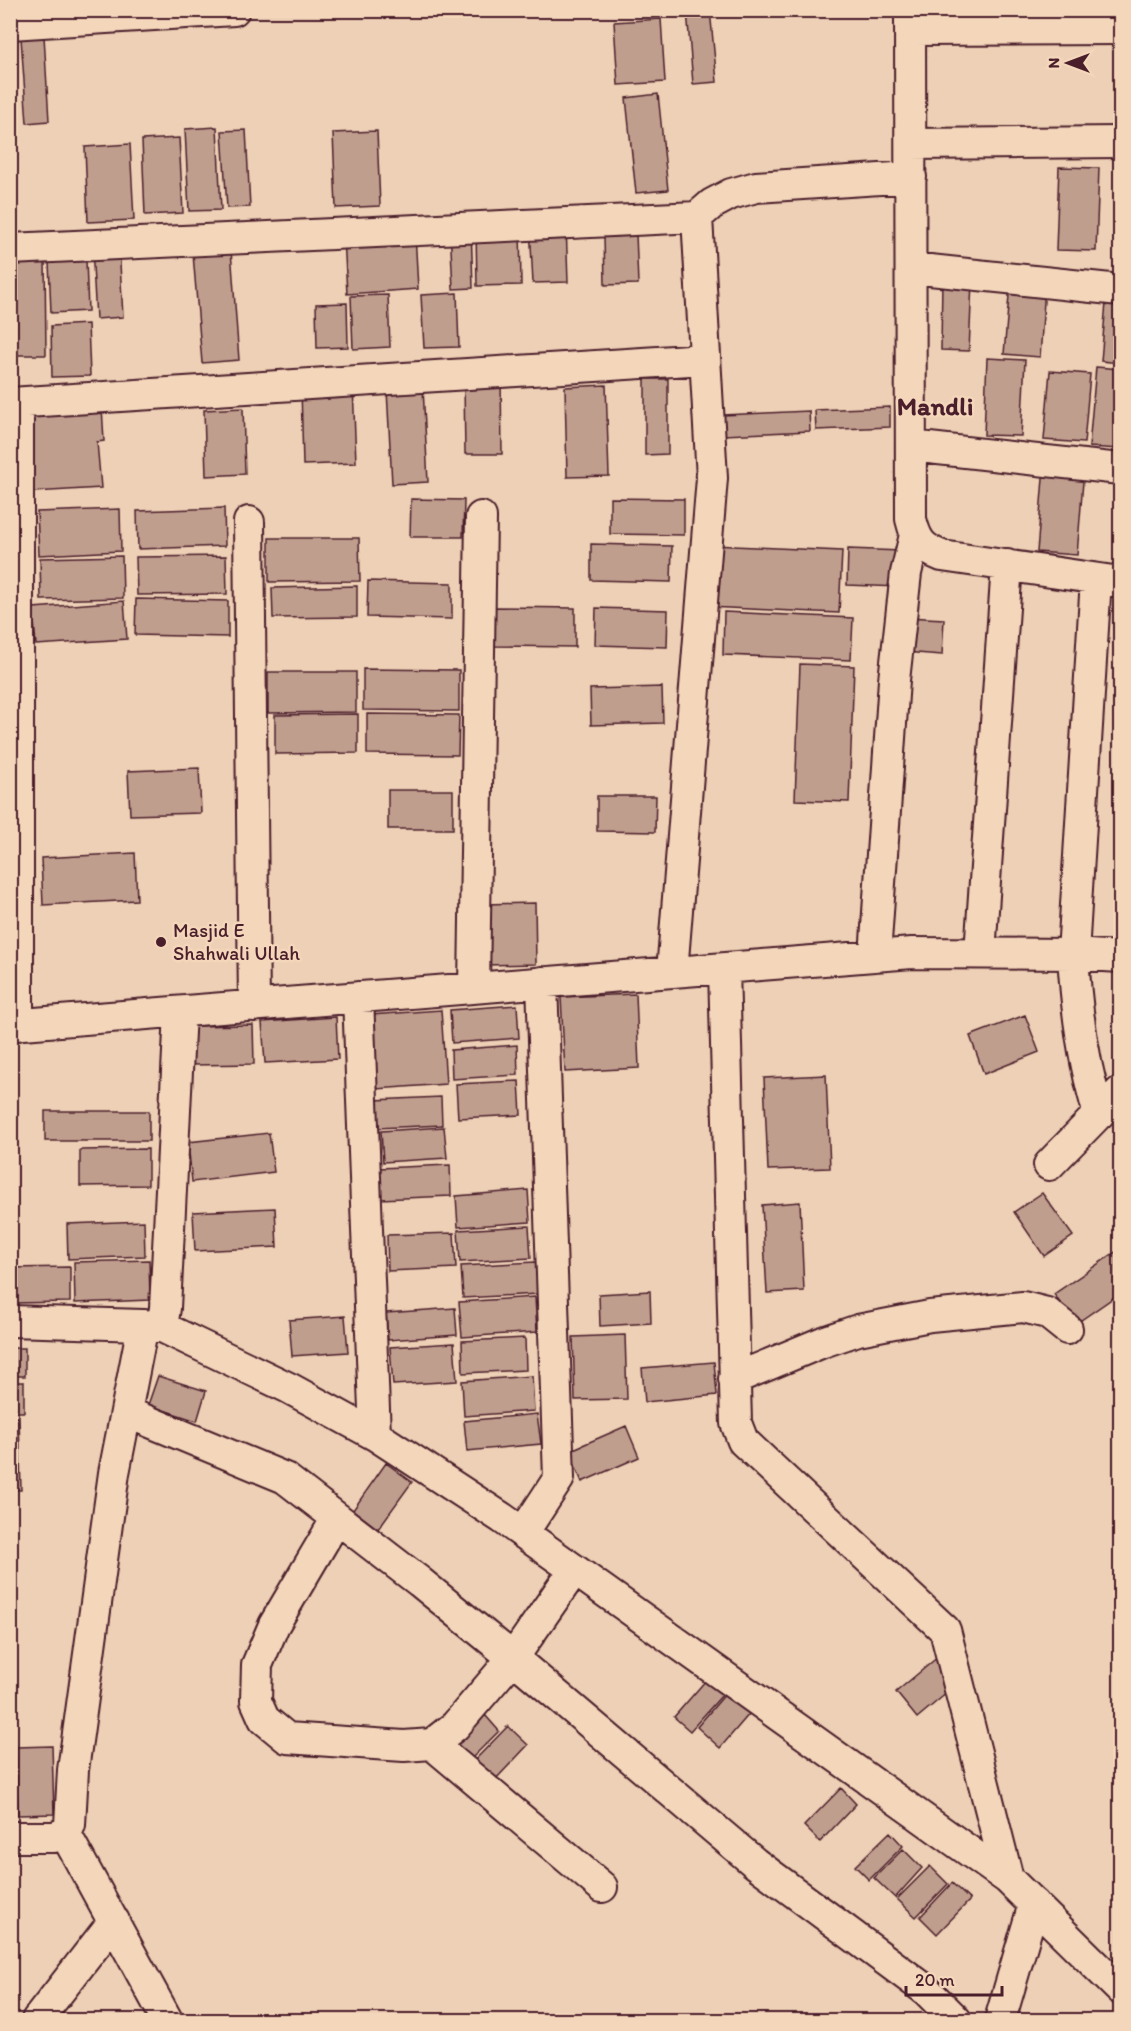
<svg xmlns="http://www.w3.org/2000/svg" width="1131" height="2031" font-family="Itim,sans-serif">
  <style>
    .building { fill: #c09e8e; stroke: #4a1f2b; stroke-width: 1.5 }
    .lines { fill: none; stroke-linecap: round; stroke-linejoin: round }
    .minor-casing { stroke: #4a1f2b; stroke-width: 34 }
    .minor { stroke: #f4d7bb; stroke-width: 30 }
    .poi-dot { fill: #4a1f2b; stroke: #f4d7bb; stroke-width: 2 }
    .labels { text-anchor: middle; stroke-width: 5; stroke-linejoin: round; paint-order: stroke }
    .poi-label { font-size: 20px; fill: #4a1f2b; stroke: #f4d7bb; text-anchor: start }
    .district-label { font-size: 26px; font-weight: bold; fill: #4a1f2b; stroke: #f4d7bb }
  </style>
  <rect width="100%" height="100%" fill="#edd0b5"/>
  <filter id="ink" filterUnits="userSpaceOnUse"><feTurbulence type="fractalNoise" baseFrequency=".0167" numOctaves="2"/><feDisplacementMap in="SourceGraphic" scale="12" xChannelSelector="R" yChannelSelector="G"/><feConvolveMatrix kernelMatrix="1 2 1 2 8 2 1 2 1" color-interpolation-filters="sRGB"/></filter>
  <g filter="url(#ink)">
    <!-- building -->
    <path class="building" d="M687,10H710L717,82L693,84Z
      M661,19L665,82L618,85L614,22Z
      M44,36L49,121L27,123L21,38Z
      M658,94L668,190L636,193L626,98Z
      M217,127L221,210L189,211L185,129Z
      M246,130L250,207L227,208L222,131Z
      M377,131L380,206L336,208L333,133Z
      M179,138L183,213L145,215L142,140Z
      M130,144L134,220L88,222L85,147Z
      M1059,167L1099,168L1096,251L1056,250Z
      M566,224L568,282L533,283L530,225Z
      M471,227L473,288L453,289L450,228Z
      M520,227L521,285L477,286L476,228Z
      M415,233L418,289L347,294L344,237Z
      M636,234L638,284L605,285L604,235Z
      M119,246L123,317L96,319L92,247Z
      M231,250L239,360L202,363L193,254Z
      M10,259H45L46,355H10Z
      M86,260L88,311L51,313L49,261Z
      M942,280L972,281L969,351L941,350Z
      M1010,284L1045,287L1040,357L1004,354Z
      M1107,291L1120,292V363L1101,361Z
      M457,293L459,347L424,348L421,295Z
      M388,295L390,347L353,349L351,296Z
      M347,303L348,347L317,348L316,304Z
      M88,324L90,376L52,377L51,326Z
      M987,358L1025,360L1021,436L984,435Z
      M1096,367L1120,369V449L1089,447Z
      M1050,371L1090,374L1084,443L1044,440Z
      M645,379H668V454L645,455Z
      M501,381L502,454H465L464,382Z
      M353,385L356,463L303,465L301,387Z
      M606,385L609,476L567,477L565,387Z
      M423,388L428,482L392,484L387,390Z
      M102,407L104,441L97,442L101,488L34,492L29,412Z
      M890,407V427L816,430L815,410Z
      M243,408L245,474L206,476L204,410Z
      M809,411L810,431L724,435L723,415Z
      M1044,466L1084,469L1077,555L1037,552Z
      M610,498L684,499V535L610,534Z
      M411,499L464,500L463,537H410Z
      M224,508L225,546L138,549L137,511Z
      M120,509L121,551L39,555L37,512Z
      M269,538H359L360,581L269,582Z
      M591,544L672,546L671,582L591,580Z
      M712,545L842,551L839,613L708,607Z
      M848,549L902,551L901,587L847,585Z
      M122,556L123,598L41,600L40,558Z
      M226,556L227,594L137,595L136,557Z
      M368,581L452,583V619L367,617Z
      M357,586V617L273,618L272,588Z
      M136,599L228,601V637L135,635Z
      M124,601L127,639L36,645L33,608Z
      M491,607L575,608V647L491,646Z
      M596,608L668,610L667,647L595,645Z
      M724,612L853,618L851,660L723,655Z
      M906,617L944,619L942,655L904,652Z
      M800,664L854,666L849,802L795,800Z
      M363,669L459,670V711L363,710Z
      M268,672H356V712L268,713Z
      M662,687L663,723L591,725L590,689Z
      M358,714V753L275,754V715Z
      M367,714L459,715L458,755L367,754Z
      M199,768L201,813L130,815L128,771Z
      M388,790H453V829H388Z
      M597,796H656L655,832L597,831Z
      M135,853L137,900L43,905L41,858Z
      M535,903L536,964L485,965L484,904Z
      M636,994L639,1068L565,1072L561,997Z
      M517,1005L519,1038L452,1043L450,1010Z
      M441,1010L446,1084L376,1089L370,1015Z
      M1025,1015L1039,1052L984,1074L970,1036Z
      M336,1017L338,1059L265,1063L262,1022Z
      M253,1025L254,1064L192,1065L191,1026Z
      M517,1045L518,1075L452,1079L451,1050Z
      M826,1075L830,1168L768,1170L764,1078Z
      M519,1081L521,1115L458,1118L456,1084Z
      M441,1097L442,1125L376,1128L374,1100Z
      M45,1111H149V1141H45Z
      M444,1127L447,1158L383,1162L381,1131Z
      M269,1133L274,1172L192,1182L188,1142Z
      M148,1149V1185L80,1186V1150Z
      M450,1165L451,1196L380,1199L379,1168Z
      M528,1190L530,1222L458,1227L456,1196Z
      M1042,1193L1073,1236L1044,1256L1014,1212Z
      M800,1202L804,1291L767,1293L762,1205Z
      M275,1208L277,1247L195,1251L193,1212Z
      M144,1221L145,1256L68,1259L67,1224Z
      M529,1226L531,1258L460,1262L458,1230Z
      M454,1233L456,1268L388,1271L387,1235Z
      M1120,1249V1293L1074,1325L1054,1294Z
      M149,1260L150,1300L75,1303L74,1262Z
      M536,1262L538,1294L463,1298L461,1266Z
      M70,1267V1302L10,1303V1268Z
      M650,1291L651,1323L600,1326L599,1294Z
      M535,1297L537,1332L462,1337L459,1302Z
      M455,1308L457,1335L388,1340L386,1313Z
      M345,1316L348,1352L292,1356L289,1320Z
      M625,1335L627,1399L575,1400L573,1337Z
      M525,1338L526,1370L463,1373L462,1341Z
      M454,1343L457,1381L393,1385L390,1347Z
      M10,1348H25V1376H10Z
      M714,1362L717,1395L645,1402L642,1368Z
      M158,1376L206,1391L197,1421L148,1405Z
      M532,1376L534,1411L464,1416L462,1381Z
      M10,1382H24V1412H10Z
      M537,1414L541,1444L467,1451L464,1421Z
      M10,1417H19L21,1490H10Z
      M626,1426L639,1457L582,1482L569,1451Z
      M386,1463L412,1482L378,1529L353,1510Z
      M10,1563H11L12,1596H10Z
      M945,1651L966,1677L917,1718L896,1692Z
      M707,1679L723,1694L690,1731L674,1717Z
      M727,1692L750,1713L720,1748L697,1727Z
      M485,1715L499,1731L469,1761L454,1745Z
      M508,1726L528,1745L493,1782L472,1763Z
      M52,1746L54,1814L18,1815L16,1747Z
      M841,1788L856,1804L820,1842L804,1826Z
      M890,1832L903,1846L869,1880L855,1866Z
      M903,1849L922,1868L895,1898L874,1878Z
      M930,1866L948,1884L916,1917L897,1899Z
      M952,1883L970,1900L937,1934L920,1917Z"/>
    <g class="lines">
      <!-- minor casing -->
      <g class="minor-casing">
        <path id="minor" d="M910,10L911,519C916,540 921,548 942,556L1120,582
          M10,24L234,10
          M911,30L1120,29
          M911,144L1120,142
          M697,217L712,204L731,194L756,187L911,177
          M10,249L697,217L712,478L672,972
          M911,268L1120,290
          M10,403L705,359
          M18,403V1025
          M911,446L1120,469
          M249,522L254,1006
          M1096,579L1073,954C1076,1008 1083,1062 1099,1114
          M980,953L1007,565
          M875,956L894,680L906,573L915,535
          M724,968L736,1423L743,1441L945,1630L1008,1879
          M474,988L481,517
          M358,997L375,1435
          M10,1025L912,953L1073,954L1120,957
          M1049,1165L1120,1092
          M10,1321L143,1325L114,1473L73,1770L70,1825L65,1833L54,1837H10
          M143,1325L162,1327L165,1308L180,1012
          M162,1327L289,1388L375,1435L502,1518L1008,1879L1120,1989
          M734,1379L823,1342L858,1330L930,1316L1023,1307L1047,1313L1067,1329
          M126,1412L285,1478L420,1582L513,1658L755,1863L926,1990L956,2020
          M337,1518L274,1625L257,1665L256,1701L264,1719L287,1738L404,1746L432,1744L455,1726L513,1658L574,1570
          M523,1533L559,1478L542,982
          M432,1744L602,1887
          M65,1833L167,2020
          M37,2020L114,1921
          M1000,2020L1034,1904"/>
      </g>
      <!-- minor -->
      <use href="#minor" class="minor"/>
    </g>
  </g>
  <!-- markers -->
  <circle class="poi-dot" cx="161" cy="942" r="6"/>
  <g class="labels">
    <!-- poi labels -->
    <g class="poi-label">
      <text x="173" y="937">Masjid E<tspan x="173" dy="23">Shahwali Ullah</tspan></text>
    </g>
    <!-- district labels -->
    <g class="district-label">
      <text x="935" y="415">Mandli</text>
    </g>
  </g>
  <!-- margin -->
  <rect width="1131" height="2031" fill="none" stroke="#f4d7bb" stroke-width="36"/>
  <rect x="18" y="18" width="1095" height="1995" fill="none" stroke="#4a1f2b" stroke-width="2" filter="url(#ink)"/>
  <!-- north arrow -->
  <g transform="translate(1068 63) rotate(270)" stroke="#f4d7bb" stroke-width="4.5" paint-order="stroke">
  <path d="M0-4.5L10 22L0 15L-10 22Z" fill="#4a1f2b"/>
  <text y="-9" font-size="16" font-weight="bold" text-anchor="middle" fill="#4a1f2b">N</text>
  </g>
  <!-- scale -->
  <path d="M906 1986v9h96v-9" fill="none" stroke="#4a1f2b" stroke-width="3"/>
  <text x="915" y="1986" font-size="18" fill="#4a1f2b" stroke="#f4d7bb" stroke-width="4.5" paint-order="stroke">20 m</text>
</svg>
